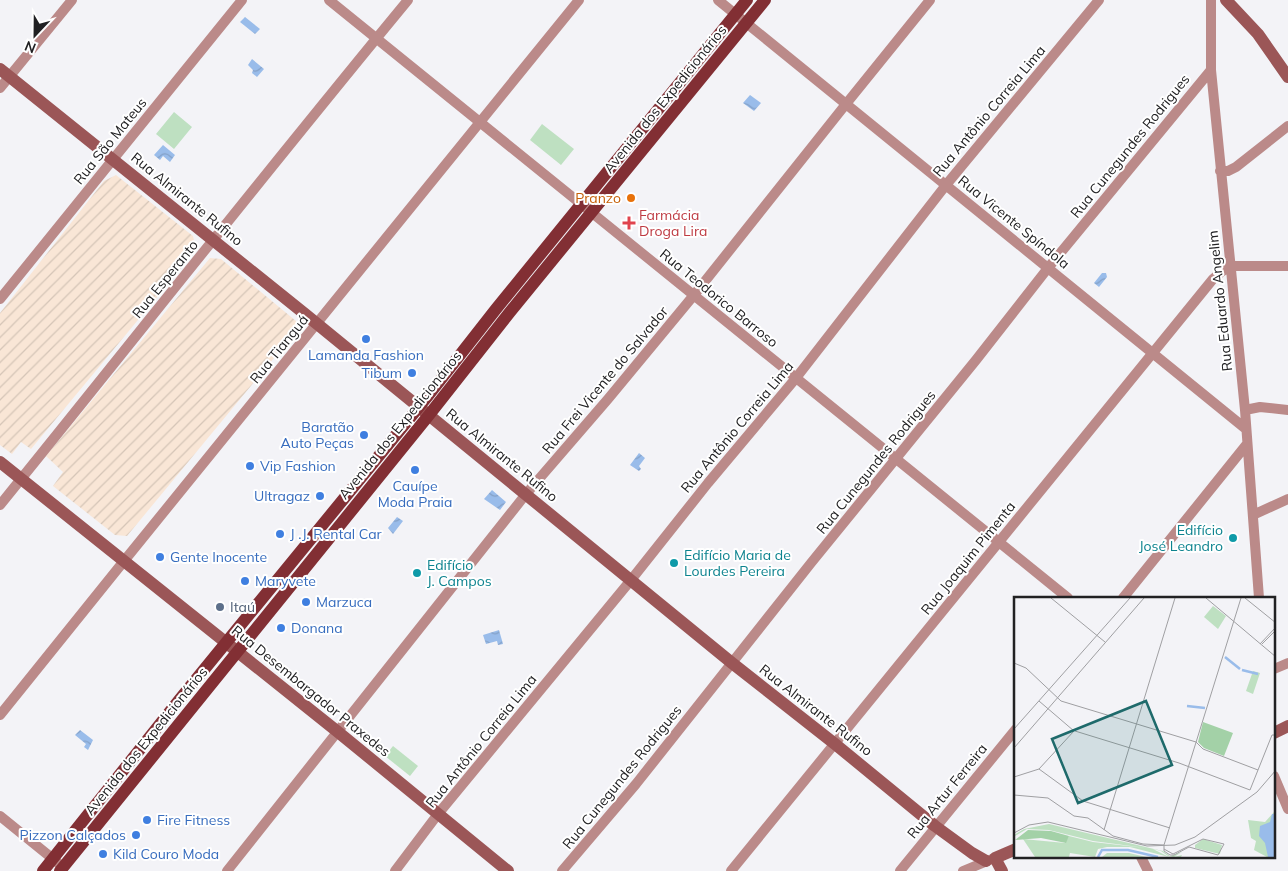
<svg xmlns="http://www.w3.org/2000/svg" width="1288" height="871" font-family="Mulish,sans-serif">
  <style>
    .industrial { fill: url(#industrial-furrows) }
    .pitch { fill: #bee0c1 }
    .water { fill: url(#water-waves) }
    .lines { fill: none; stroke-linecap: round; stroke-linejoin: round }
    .street { stroke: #bb8a89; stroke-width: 10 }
    .secondary { stroke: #9b5657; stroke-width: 12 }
    .primary { stroke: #822f34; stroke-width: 12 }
    .food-dot { fill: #e8710a; stroke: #fff; stroke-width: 2 }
    .health-dot { fill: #e0444e; stroke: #fff; stroke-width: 2 }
    .shop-dot { fill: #3f7fe0; stroke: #fff; stroke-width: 2 }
    .culture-dot { fill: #0f9aa8; stroke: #fff; stroke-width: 2 }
    .service-dot { fill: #5c6f8a; stroke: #fff; stroke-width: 2 }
    .labels { text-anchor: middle; stroke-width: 4; stroke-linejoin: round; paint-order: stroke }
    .street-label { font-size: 14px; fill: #212123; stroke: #fff }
    .food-label { font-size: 14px; fill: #c56008; stroke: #fff; text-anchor: end }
    .health-label { font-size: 14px; fill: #be3a42; stroke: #fff; text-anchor: start }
    .shop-label { font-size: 14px; fill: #366cbe; stroke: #fff; text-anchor: start }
    .culture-label { font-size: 14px; fill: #0d838f; stroke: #fff; text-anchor: start }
    .service-label { font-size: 14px; fill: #4e5e75; stroke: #fff; text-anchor: start }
    .inset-river { fill: none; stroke: #99bcea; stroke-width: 2.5 }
    .inset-road { fill: none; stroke: #9f9fa2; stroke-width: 1 }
    .view { fill: #1e6a6b; fill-opacity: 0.15; stroke: #1e6a6b; stroke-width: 2.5 }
    .inset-edge { fill: none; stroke: #212123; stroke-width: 2.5 }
  </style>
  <defs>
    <pattern id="industrial-furrows" width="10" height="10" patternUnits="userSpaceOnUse" patternTransform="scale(1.25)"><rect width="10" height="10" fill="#f9e6d6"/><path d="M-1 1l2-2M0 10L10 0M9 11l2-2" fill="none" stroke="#d5c5b7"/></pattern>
    <pattern id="water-waves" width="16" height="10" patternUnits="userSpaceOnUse" patternTransform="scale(1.25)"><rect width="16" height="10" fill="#99bcea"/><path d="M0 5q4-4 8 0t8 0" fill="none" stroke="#84a1c8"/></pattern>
  </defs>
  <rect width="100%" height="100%" fill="#f3f3f7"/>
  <!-- industrial -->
  <path class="industrial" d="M116,175L193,236L196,250L31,449L21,442L12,454L0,445V313L104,181Z
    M210,258L221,259L296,321L298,329L127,536L115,535L53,486L63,472L46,456Z"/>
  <!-- pitch -->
  <path class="pitch" d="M174,112L192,127L174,149L156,134Z
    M542,124L574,149L561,165L530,140Z
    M393,746L418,766L410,776L385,756Z"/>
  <!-- water -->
  <path class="water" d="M245,17L260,29L255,34L240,22Z
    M252,59L264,69L257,77L252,73L253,70L248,65Z
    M750,95L761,103L754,111L743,103Z
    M163,145L175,155L170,162L163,156L160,160L154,155Z
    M1102,273H1106L1107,277L1099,287L1094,283Z
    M639,453L645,458L639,466L641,469L639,471L630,465Z
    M492,490L506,502L500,510L484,499Z
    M397,517L403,521L393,534L388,528Z
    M499,630L503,644L498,645L497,641L486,644L483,635Z
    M80,730L93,740L88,750L84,747L86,744L75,735Z"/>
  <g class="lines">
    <!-- street -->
    <path class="street" d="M329,0L1068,598
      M718,0L1246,429
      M1211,0V70L1245,410L1259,598
      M0,88L72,0
      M1220,171H1228L1236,167L1288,126
      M0,299L242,0
      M1245,410L1260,407L1288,410
      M0,505C136,337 270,167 408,0
      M1253,515L1288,499
      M1123,598L1247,444
      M1274,669L1288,663
      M0,715L124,561L579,0
      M1274,776L1288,809
      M0,816L58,863
      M1141,857L1148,871
      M227,871L526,494L608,399L694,295L846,104L930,0
      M395,871L438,814L631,580L708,483L796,378L946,185L1099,0
      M562,871L636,784L811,563L976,360L1048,268L1211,70
      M731,871L1213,279L1221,272L1230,266H1288
      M900,871L1016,729
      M963,871L992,859"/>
    <!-- secondary -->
    <path class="secondary" d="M1226,0L1258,34L1288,77
      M0,69L305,314L732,663L835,744L935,826L972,853L986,861
      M0,462L338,732L508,871
      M1274,733L1288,726
      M1002,871L995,858L1016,849"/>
    <!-- primary -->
    <path class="primary" d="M43,871L180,699L427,397L496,309L747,0
      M60,871L429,415L510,312L765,0"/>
  </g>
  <!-- markers -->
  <circle class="food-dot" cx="631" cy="198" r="5"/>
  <path class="health-dot" d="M626.5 215.5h5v5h5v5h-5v5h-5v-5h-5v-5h5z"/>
  <g class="shop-dot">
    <circle cx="366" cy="339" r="5"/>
    <circle cx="412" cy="373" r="5"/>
    <circle cx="364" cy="435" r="5"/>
    <circle cx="250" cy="466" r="5"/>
    <circle cx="415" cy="470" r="5"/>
    <circle cx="320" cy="496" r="5"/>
    <circle cx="280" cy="534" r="5"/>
    <circle cx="160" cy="557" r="5"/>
    <circle cx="245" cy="581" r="5"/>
    <circle cx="306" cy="602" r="5"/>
    <circle cx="281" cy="628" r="5"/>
    <circle cx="147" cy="820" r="5"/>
    <circle cx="136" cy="835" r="5"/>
    <circle cx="103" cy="854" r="5"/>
  </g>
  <g class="culture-dot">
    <circle cx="1233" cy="538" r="5"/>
    <circle cx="674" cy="563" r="5"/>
    <circle cx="417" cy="573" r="5"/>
  </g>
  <circle class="service-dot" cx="220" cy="607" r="5"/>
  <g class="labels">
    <!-- street labels -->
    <g class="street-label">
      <text transform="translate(665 99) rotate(-51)" y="5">Avenida dos Expedicionários</text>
      <text transform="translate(989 111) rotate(-50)" y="5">Rua Antônio Correia Lima</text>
      <text transform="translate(110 141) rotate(-51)" y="5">Rua São Mateus</text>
      <text transform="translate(1130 146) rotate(-51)" y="5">Rua Cunegundes Rodrigues</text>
      <text transform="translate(187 199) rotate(39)" y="5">Rua Almirante Rufino</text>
      <text transform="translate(1014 222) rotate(39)" y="5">Rua Vicente Spíndola</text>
      <text transform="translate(165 279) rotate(-51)" y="5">Rua Esperanto</text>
      <text transform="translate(719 298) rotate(39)" y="5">Rua Teodorico Barroso</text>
      <text transform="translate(1220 301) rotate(-96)" y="5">Rua Eduardo Angelim</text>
      <text transform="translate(279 349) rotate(-51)" y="5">Rua Tianguá</text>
      <text transform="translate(605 380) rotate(-50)" y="5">Rua Frei Vicente do Salvador</text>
      <text transform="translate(400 425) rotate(-51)" y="5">Avenida dos Expedicionários</text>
      <text transform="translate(737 427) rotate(-50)" y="5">Rua Antônio Correia Lima</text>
      <text transform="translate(502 455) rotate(39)" y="5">Rua Almirante Rufino</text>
      <text transform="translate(876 462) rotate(-51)" y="5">Rua Cunegundes Rodrigues</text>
      <text transform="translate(968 558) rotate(-51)" y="5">Rua Joaquim Pimenta</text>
      <text transform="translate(311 691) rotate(39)" y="5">Rua Desembargador Praxedes</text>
      <text transform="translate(816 710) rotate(38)" y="5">Rua Almirante Rufino</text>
      <text transform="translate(146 741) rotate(-51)" y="5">Avenida dos Expedicionários</text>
      <text transform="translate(481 741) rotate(-51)" y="5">Rua Antônio Correia Lima</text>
      <text transform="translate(622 777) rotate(-51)" y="5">Rua Cunegundes Rodrigues</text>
      <text transform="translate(947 791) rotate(-51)" y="5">Rua Artur Ferreira</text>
    </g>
    <!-- food labels -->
    <g class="food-label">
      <text x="621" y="203">Pranzo</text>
    </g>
    <!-- health labels -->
    <g class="health-label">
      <text x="639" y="220">Farmácia<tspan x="639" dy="16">Droga Lira</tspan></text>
    </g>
    <!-- shop labels -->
    <g class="shop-label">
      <text x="366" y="360" text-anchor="middle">Lamanda Fashion</text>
      <text x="402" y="378" text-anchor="end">Tibum</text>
      <text x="354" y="432" text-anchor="end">Baratão<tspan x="354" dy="16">Auto Peças</tspan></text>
      <text x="260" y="471">Vip Fashion</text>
      <text x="415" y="491" text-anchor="middle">Cauípe<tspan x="415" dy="16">Moda Praia</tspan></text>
      <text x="310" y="501" text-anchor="end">Ultragaz</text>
      <text x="290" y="539">J .J. Rental Car</text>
      <text x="170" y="562">Gente Inocente</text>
      <text x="255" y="586">Maryvete</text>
      <text x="316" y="607">Marzuca</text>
      <text x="291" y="633">Donana</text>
      <text x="157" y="825">Fire Fitness</text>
      <text x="126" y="840" text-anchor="end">Pizzon Calçados</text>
      <text x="113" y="859">Kild Couro Moda</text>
    </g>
    <!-- culture labels -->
    <g class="culture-label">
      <text x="1223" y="535" text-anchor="end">Edifício<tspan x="1223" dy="16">José Leandro</tspan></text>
      <text x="684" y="560">Edifício Maria de<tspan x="684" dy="16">Lourdes Pereira</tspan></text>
      <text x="427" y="570">Edifício<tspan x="427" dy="16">J. Campos</tspan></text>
    </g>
    <!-- service labels -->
    <g class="service-label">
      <text x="230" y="612">Itaú</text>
    </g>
  </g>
  <!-- overview -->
  <g transform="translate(1014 597)">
    <rect width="261" height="261" fill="#f3f3f7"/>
    <path d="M35,227L140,252L149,254L156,259L168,255L160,260L168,258L167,260H159L154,259L147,254L139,252L155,260L116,250H93L84,252L81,260L56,256L55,260H21L9,242L51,246L55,239L79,245L132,251L79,244L35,233L13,232L1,239L0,243V238L10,232ZM93,256H115L132,260H88Z" fill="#bee0c1"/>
    <path d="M189,125L219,136L210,159L190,151L184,145ZM14,233L37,234L55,239L52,246L27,241L1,243Z" fill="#a3d1a7"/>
    <path d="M239,74L246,76L239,97L232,94ZM261,214V260H253L240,253L242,244L237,241L234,223L251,225ZM189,242L208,248L206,257L181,251V248Z" fill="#bee0c1"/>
    <path d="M199,9L212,19L204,32L190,20Z" fill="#bee0c1"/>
    <path d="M258,217H261V260H254L251,246L245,239L246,229L256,225Z" fill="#99bcea"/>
    <path class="inset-river" d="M211,60L226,72M228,73L244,77M173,109L191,111M84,260L88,253H114L144,260"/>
    <path class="inset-road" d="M37,1L91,45M192,1L262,60M231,1L262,26M246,47L262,30M248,47L262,33M0,66L12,71L47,104L182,145L189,152L244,173M25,104L60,134L25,172M0,132L116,1M61,134L165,166L236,193L258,138H262M0,151L130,1M0,180L25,172L69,204L156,231M0,198L34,201L60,219L74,221L99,239L129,247L150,248M90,233L161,1M0,236L15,228L34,225L133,249L161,248L181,240L243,195L262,173M150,248L227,1M150,252L159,257L189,242L210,247L204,258L175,250L160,258H156L150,254V248"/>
    <path class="view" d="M132,104L158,168L64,206L38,142Z"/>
    <rect width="261" height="261" class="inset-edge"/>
  </g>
  <!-- north arrow -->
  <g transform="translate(35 35) rotate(202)" stroke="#ffffff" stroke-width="4" paint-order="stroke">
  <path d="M0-4L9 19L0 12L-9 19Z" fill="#212123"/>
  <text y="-8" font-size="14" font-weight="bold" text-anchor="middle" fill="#212123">N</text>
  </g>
</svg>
